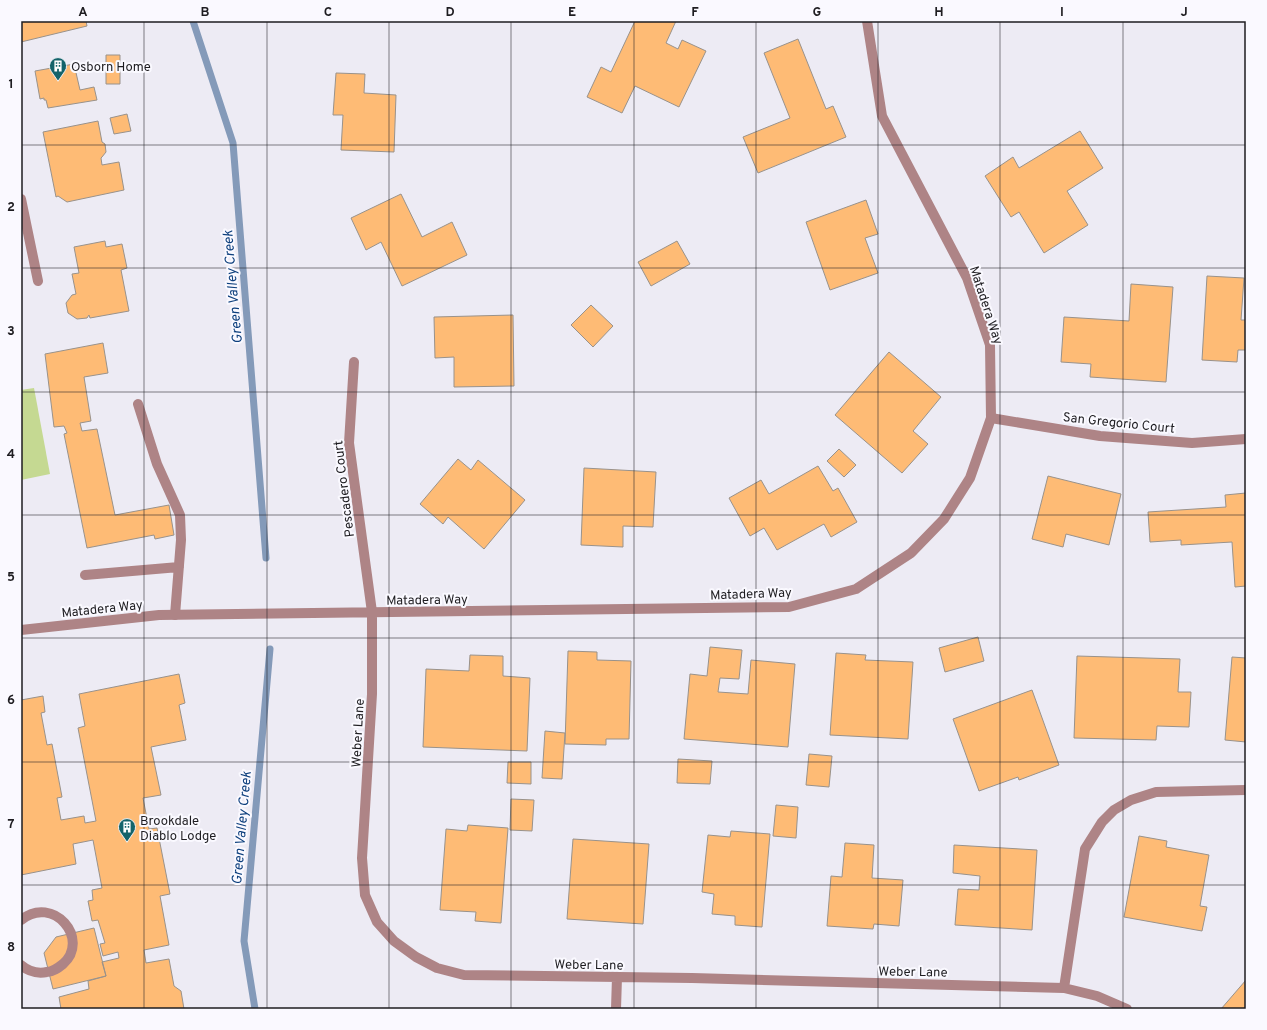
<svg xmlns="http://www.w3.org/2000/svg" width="1267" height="1030" font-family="Overpass,sans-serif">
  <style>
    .green { fill: #c5d992 }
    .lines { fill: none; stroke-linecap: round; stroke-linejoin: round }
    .stream { stroke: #849ab9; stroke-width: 7 }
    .building { fill: #febb75; stroke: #99928b }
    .lane { stroke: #ae8486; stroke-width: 10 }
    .street { stroke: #ae8486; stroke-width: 10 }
    .grid { fill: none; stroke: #1e1d21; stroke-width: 1; stroke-opacity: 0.55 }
    .labels { text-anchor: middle; stroke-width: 4; stroke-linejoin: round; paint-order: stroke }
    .poi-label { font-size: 13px; fill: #1e1d21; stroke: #faf9ff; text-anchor: start }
    .street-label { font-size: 13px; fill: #1e1d21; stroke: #faf9ff }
    .water-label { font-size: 14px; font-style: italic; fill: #0d3f7d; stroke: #faf9ff }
    .neatline { fill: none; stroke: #1e1d21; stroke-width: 1.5 }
    .grid-label { font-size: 13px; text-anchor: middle; font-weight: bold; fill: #1e1d21 }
  </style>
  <rect width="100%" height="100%" fill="#edebf4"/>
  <!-- green -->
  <path class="green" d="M34,388L50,474L21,480V390Z"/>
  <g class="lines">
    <!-- stream -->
    <path class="stream" d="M193,21L233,143L266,558
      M255,1009L244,941L270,649"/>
  </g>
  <!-- building -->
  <path class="building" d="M21,21H86L87,26L21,42Z
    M635,21H676L666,43L678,49L682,40L706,51L679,107L635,86L622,113L587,97L601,67L611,72Z
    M798,39L826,109L833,106L846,137L758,173L743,137L790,118L764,53Z
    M106,55H120V84H106Z
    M74,64L80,90L94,87L97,100L48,108L46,100H44V98L40,99L35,71Z
    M336,73L365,74L364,93L396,95L394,152L341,150L343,115H333Z
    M127,114L131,131L114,134L110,118Z
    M98,121L102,142L105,144L106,152L102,157L101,158L102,165L119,162L124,190L67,202L58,196L56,197L43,132Z
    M1080,131L1103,168L1067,191L1088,225L1044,253L1019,212L1011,217L985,176L1013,157L1019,168Z
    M401,194L422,237L452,222L467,255L402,286L381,242L366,250L351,218Z
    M866,200L878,234L865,238L878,273L830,290L806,222Z
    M105,241L106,247L122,244L127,268L121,270L129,311L90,318L89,315L87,318L77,319L68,313L66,303L72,295L76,294L72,274L79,273L74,247Z
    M677,241L690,264L651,286L638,262Z
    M1207,276L1244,278L1241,320H1246V350H1238L1237,362L1202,360Z
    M1131,284L1173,287L1166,382L1090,377L1091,364L1061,362L1064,317L1129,321Z
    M591,305L613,326L593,347L571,325Z
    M513,315L514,386L454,387V357L435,358L434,317Z
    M103,343L108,373L84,377L91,421L80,423L82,431L97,429L115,515L169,505L174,535L155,539L154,535L87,548L64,434L67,433L64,426L54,427L45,354Z
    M889,352L941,397L913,431L928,444L902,473L835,415Z
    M839,449L856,465L844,477L827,461Z
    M458,459L471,470L478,460L525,500L484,549L448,517L443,524L420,504Z
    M818,466L833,491L838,488L857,522L831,537L824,524L777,550L764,528L750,536L729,498L761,480L769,494Z
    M584,468L656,472L653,527L623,526V547L581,545Z
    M1048,476L1121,494L1109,545L1066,534L1063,547L1032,539Z
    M1246,493V586L1235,587L1232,542L1181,545V540L1150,542L1148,512L1226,507L1225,495Z
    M978,637L984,661L945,672L939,648Z
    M710,647L742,650L739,679L720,678L718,692L748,694L751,660L795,664L788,747L684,739L690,674L707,676Z
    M568,651L597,652V660L631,661L629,739H606V745L565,744Z
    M836,653L866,655L865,660L913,662L908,739L830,735Z
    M470,655L503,656V676L530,678L527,751L423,747L426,669L469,671Z
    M1077,656L1180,659L1178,692H1191L1189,727L1157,726L1156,740L1074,738Z
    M1232,657L1246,658V742L1225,740Z
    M179,674L185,703L179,705L186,740L151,747L161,795L143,798L149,829L157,828L170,894L160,896L169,945L144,950L146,963L169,959L174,986L181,991L184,1009H61L59,997L89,989L88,981L106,976L102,962L119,958L118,952L103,956L100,944L105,943L98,920L92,921L88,901L93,900L92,890L102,888L93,840L73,844L76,864L21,875V700L43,696L45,712L41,713L47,745L52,744L62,797L57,798L61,820L84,816L85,823L96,821L78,728L85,726L79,694Z
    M1032,690L1059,765L1019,780L1018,777L979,791L953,719Z
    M545,731L565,733L562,779L542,778Z
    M809,754L832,756L829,787L806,785Z
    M678,759L712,761L710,784L677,783Z
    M508,762H531V784L507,783Z
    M511,799L534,800L532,831L510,830Z
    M776,805L798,807L796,838L773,836Z
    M468,825L508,828L501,923L475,921L476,912L440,910L446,829L467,831Z
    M731,831L770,834L762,927L735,925V916L712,914L714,894L702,892L708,835L730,837Z
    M1139,836L1167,841L1166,847L1209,855L1200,906L1207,907L1202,931L1124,917Z
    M573,839L649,844L643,924L567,919Z
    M845,843L874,845L872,878L903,880L899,926L874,924L873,929L827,926L831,876L842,877Z
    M954,845L1037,850L1032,930L955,925L958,889L979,890L980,876L953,873Z
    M94,928L106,976L53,989L44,953L56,937Z
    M1246,980V1009H1221Z"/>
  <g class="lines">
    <!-- lane -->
    <path class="lane" d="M138,404L157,464L180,515L181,540L175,615
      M85,575L179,567
      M21,920C53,894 91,939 63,964C58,968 53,972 47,972C37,974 28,971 21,965"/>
    <!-- street -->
    <path class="street" d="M21,199L38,281
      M354,362L349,443L372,612V694L362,858L365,895L377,922L394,941L416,957L437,968L464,975L692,978L1064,988L1097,996L1127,1009
      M991,418L1100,436L1192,443L1246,439
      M21,630L159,615L789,607L856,589L911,553L944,519L970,478L991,418L990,345L967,278L882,116L867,21
      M1064,988L1085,849L1102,822L1114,810L1131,800L1156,792L1246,790
      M616,1009L617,977"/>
  </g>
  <!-- grid -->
  <path class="grid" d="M144,21V1009M267,21V1009M389,21V1009M511,21V1009M634,21V1009M756,21V1009M878,21V1009M1000,21V1009M1123,21V1009M21,145H1246M21,268H1246M21,392H1246M21,515H1246M21,638H1246M21,762H1246M21,885H1246"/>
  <!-- icons -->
  <defs>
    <g id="building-pin" transform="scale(0.9)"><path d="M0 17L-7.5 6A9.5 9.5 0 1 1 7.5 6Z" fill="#14636a" stroke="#faf9ff"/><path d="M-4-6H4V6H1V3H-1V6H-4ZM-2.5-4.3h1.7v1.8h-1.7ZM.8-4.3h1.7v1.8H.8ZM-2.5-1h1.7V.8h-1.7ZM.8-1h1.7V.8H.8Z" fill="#fff"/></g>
  </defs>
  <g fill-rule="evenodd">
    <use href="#building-pin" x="58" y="66"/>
    <use href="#building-pin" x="127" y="827"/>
  </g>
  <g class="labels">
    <!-- poi labels -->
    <g class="poi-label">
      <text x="71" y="71">Osborn Home</text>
      <text x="140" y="825">Brookdale<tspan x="140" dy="15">Diablo Lodge</tspan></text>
    </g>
    <!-- street labels -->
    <g class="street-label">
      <text transform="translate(987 305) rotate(72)" y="5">Matadera Way</text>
      <text transform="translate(1119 422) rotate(6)" y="5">San Gregorio Court</text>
      <text transform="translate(343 489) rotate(-97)" y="5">Pescadero Court</text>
      <text transform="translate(751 593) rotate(-2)" y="5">Matadera Way</text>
      <text transform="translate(427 599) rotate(-1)" y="5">Matadera Way</text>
      <text transform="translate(102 608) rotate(-6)" y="5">Matadera Way</text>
      <text transform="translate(357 733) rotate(-87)" y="5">Weber Lane</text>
      <text transform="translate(589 964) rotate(1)" y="5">Weber Lane</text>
      <text transform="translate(913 971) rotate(1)" y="5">Weber Lane</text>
    </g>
    <!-- water labels -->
    <g class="water-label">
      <text transform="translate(232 287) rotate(-95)" y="5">Green Valley Creek</text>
      <text transform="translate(241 828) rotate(-85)" y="5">Green Valley Creek</text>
    </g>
  </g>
  <!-- border -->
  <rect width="1267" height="1030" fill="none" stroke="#faf9ff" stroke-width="44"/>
  <rect x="22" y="22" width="1223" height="986" class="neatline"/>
  <g class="grid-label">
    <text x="83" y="16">A</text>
    <text x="205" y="16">B</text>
    <text x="328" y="16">C</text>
    <text x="450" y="16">D</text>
    <text x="572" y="16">E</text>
    <text x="695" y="16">F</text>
    <text x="817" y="16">G</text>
    <text x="939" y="16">H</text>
    <text x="1062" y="16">I</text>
    <text x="1184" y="16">J</text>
    <text x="11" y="88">1</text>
    <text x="11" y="211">2</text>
    <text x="11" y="335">3</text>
    <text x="11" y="458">4</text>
    <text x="11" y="581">5</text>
    <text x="11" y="704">6</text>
    <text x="11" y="828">7</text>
    <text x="11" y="951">8</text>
  </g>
</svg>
